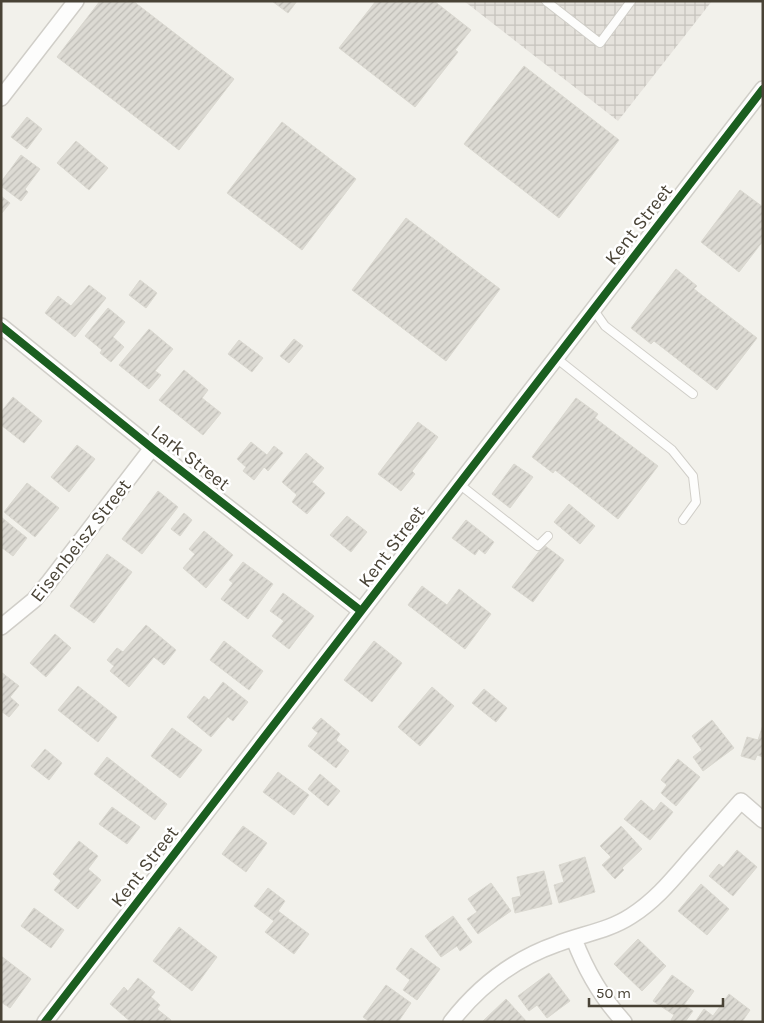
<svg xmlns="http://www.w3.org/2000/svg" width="764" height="1023" font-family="Karla,sans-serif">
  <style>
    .industrial { fill: url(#industrial-grid) }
    .building { fill: url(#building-hatch); stroke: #dad8d0 }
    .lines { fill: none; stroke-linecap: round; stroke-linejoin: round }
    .lane-casing { stroke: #d0cec8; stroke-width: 10 }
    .street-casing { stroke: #d0cec8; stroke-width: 18 }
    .lane { stroke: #fdfdfc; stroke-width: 8 }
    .street { stroke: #fdfdfc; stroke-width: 15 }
    .cycleway-casing { stroke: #fff; stroke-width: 11 }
    .cycleway { stroke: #1b5e20; stroke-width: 8 }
    .labels { text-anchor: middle; stroke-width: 5; stroke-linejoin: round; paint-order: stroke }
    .street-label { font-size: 19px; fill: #494336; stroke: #fff }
  </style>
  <defs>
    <pattern id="industrial-grid" width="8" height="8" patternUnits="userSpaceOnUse" patternTransform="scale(1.25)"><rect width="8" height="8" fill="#e5e2dc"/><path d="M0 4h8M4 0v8" fill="none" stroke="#c6c3bd"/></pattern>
    <pattern id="building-hatch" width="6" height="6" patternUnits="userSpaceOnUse" patternTransform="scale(1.25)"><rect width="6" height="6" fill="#dcdad3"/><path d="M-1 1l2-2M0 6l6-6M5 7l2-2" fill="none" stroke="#bebcb6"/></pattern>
  </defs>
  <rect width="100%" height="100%" fill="#f2f1eb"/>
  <!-- industrial -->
  <path class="industrial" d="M464,1H712L618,121Z"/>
  <!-- building -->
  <path class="building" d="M100,1H133L234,79L179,150L57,57Z
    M272,1H297L288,13Z
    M376,1H434L471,30L455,50L458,52L415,107L339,48Z
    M524,66L619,140L559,218L464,144Z
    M27,117L42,129L27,149L11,137Z
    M282,122L356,179L302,250L227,193Z
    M76,141L108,168L89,190L57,163Z
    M21,155L40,169L25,189L28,192L21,201L1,186V182Z
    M740,190L763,207V241L739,272L701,242Z
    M1,196L10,203L1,214Z
    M406,218L500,289L446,361L352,290Z
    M676,269L697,286L694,289L757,338L717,390L654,341L651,344L631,328Z
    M140,280L157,293L146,308L129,295Z
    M89,285L106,298L75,337L45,313L58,296L71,306Z
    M108,308L125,322L113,337L124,347L111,362L100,353L102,350L85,336Z
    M149,329L173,349L155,371L161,375L149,389L119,365Z
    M294,339L303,346L289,363L280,356Z
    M239,340L263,358L252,372L228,354Z
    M184,370L208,390L202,398L221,413L203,435L159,400Z
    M13,397L42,421L24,443L1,425V412Z
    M576,398L598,414L595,418L658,466L618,519L555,470L553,473L532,457Z
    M418,422L438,437L412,471L415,474L401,491L378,474Z
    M251,442L267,455L274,446L283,453L268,471L264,467L254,480L243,471L246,467L237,459Z
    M77,445L95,459L69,492L51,477Z
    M306,453L324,468L312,482L325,493L307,514L292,502L297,495L282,482Z
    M514,464L533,477L510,508L492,494Z
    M27,483L59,508L35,537L4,512Z
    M158,491L178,507L142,554L122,539Z
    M569,504L595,526L580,544L554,522Z
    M184,513L192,520L180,536L171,529Z
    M347,516L367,532L351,552L330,535Z
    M1,517L27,538L13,556L1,547Z
    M466,520L494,542L485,554L479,549L475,555L452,538Z
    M204,531L233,555L206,588L183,568L195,554L189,549Z
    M544,545L564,560L533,602L512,587Z
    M107,554L132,572L94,623L70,606Z
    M243,562L273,584L248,619L221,599L233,583L229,580Z
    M422,586L447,605L459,589L491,614L465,649L408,605Z
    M283,593L314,616L289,649L272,636L284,621L270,611Z
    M146,625L176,650L164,665L154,657L129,687L110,671L114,666L107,660L117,648L123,652Z
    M55,634L71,648L46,677L30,663Z
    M224,641L263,671L249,690L210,660Z
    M374,641L402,663L372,702L344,680Z
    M1,672L19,686L10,697L19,705L9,717L1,711Z
    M223,682L248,702L233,721L228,717L211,737L187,717L204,696L209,700Z
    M78,686L117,717L98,742L58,710Z
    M432,687L454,706L420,746L398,727Z
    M484,689L507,708L496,722L472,703Z
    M321,718L340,734L336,740L349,751L336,768L308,746L318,733L312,728Z
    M712,720L734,748L703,771L693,757L702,750L692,736Z
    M763,725V757L757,755L755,760L741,756L747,737L758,740Z
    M172,728L202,750L180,778L151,756Z
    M45,749L62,763L49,780L31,766Z
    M107,757L167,804L155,820L94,774Z
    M678,759L700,777L676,806L661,793L667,785L661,780Z
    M278,772L309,795L294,815L263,792Z
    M320,774L340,791L328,806L308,789Z
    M641,800L654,811L661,802L673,812L650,840L624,819Z
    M112,807L140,827L127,844L99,824Z
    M243,826L267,843L246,872L222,854Z
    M621,826L642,849L622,868L624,870L615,879L602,865L611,857L600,846Z
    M79,841L98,856L88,869L101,880L78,909L54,890L61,881L53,874Z
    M737,850L757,867L733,896L709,876L719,864L723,867Z
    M585,857L595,892L559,903L554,885L564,882L559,865Z
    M544,871L552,904L515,913L512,898L521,896L517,877Z
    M491,883L511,911L478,934L467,919L477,912L468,899Z
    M701,884L729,909L707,935L678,911Z
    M268,888L285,901L278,911L309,934L294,954L265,932L274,921L254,906Z
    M34,908L64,930L51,948L21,926Z
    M453,916L472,942L460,951L457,946L441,957L425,936Z
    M179,927L217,957L192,991L153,961Z
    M638,939L666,966L642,991L614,964Z
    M411,948L440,969L417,1000L403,990L410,980L396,969Z
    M1,956L31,979L10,1008L1,1002Z
    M549,973L570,1001L547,1018L537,1005L529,1011L518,996Z
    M672,975L694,991L684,1005L693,1011L685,1022H674L671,1020L674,1015L653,1001Z
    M138,978L155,992L151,997L160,1005L157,1009L171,1020L170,1022H131L110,1004L124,987L128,991Z
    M386,985L411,1003L398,1022H370L363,1017Z
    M729,994L750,1010L742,1022H695L704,1009L713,1016Z
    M506,999L527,1022H482Z"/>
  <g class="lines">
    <!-- lane casing -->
    <g class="lane-casing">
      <path id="lane" d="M546,1L600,43L631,1
        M593,309L605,326L693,394
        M556,358L672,450L693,476L696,502L683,520
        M459,484L538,546L548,536"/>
    </g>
    <!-- street casing -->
    <g class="street-casing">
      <path id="street" d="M1,98L76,1
        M1,326L152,448L361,611
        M1,627L34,600L49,582L152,448
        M574,939C586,971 601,997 624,1022
        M45,1022L763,89
        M451,1022C479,986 514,959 557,944C582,934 608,931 631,916C655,901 672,880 691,858C708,839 724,820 741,801L763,820"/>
    </g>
    <!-- lane -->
    <use href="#lane" class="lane"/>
    <!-- street -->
    <use href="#street" class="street"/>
    <!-- cycleway casing -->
    <g class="cycleway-casing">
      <path id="cycleway" d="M1,326L152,448L361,611
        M45,1022L763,89"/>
    </g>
    <!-- cycleway -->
    <use href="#cycleway" class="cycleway"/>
  </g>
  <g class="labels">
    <!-- street labels -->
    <g class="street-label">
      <text transform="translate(638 224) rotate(-52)" y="7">Kent Street</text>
      <text transform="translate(191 457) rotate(38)" y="7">Lark Street</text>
      <text transform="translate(80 540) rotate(-52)" y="7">Eisenbeisz Street</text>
      <text transform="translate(391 546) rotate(-53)" y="7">Kent Street</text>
      <text transform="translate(144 866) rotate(-52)" y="7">Kent Street</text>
    </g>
  </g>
  <!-- border -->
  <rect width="764" height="1023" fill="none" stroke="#494336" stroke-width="5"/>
  <!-- scale -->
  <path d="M589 998v8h134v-8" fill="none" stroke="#494336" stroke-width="2.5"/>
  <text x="596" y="998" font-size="15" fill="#494336" stroke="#ffffff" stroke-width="4" paint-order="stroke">50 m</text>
</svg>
